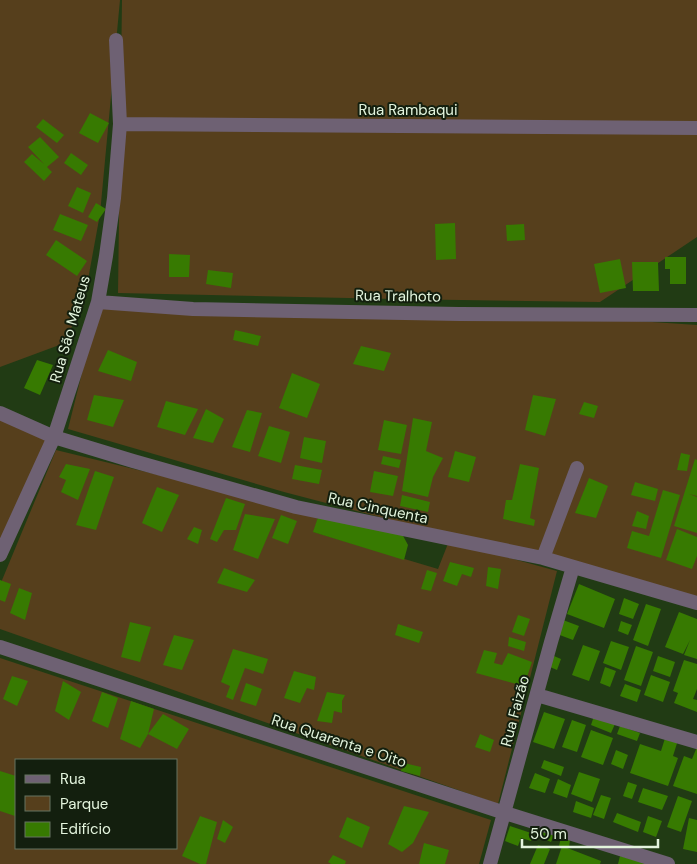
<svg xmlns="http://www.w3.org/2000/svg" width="697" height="864" font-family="'DM Sans',sans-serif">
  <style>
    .green { fill: #563f1c; fill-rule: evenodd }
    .building { fill: #377a01 }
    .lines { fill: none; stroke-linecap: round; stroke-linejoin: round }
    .minor { stroke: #6e6173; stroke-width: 14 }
    .labels { text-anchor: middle; stroke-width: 4; stroke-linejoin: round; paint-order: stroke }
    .street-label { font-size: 15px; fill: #e3f4dd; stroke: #131f0e }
  </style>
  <rect width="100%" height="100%" fill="#213b14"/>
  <!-- green -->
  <path class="green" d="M0,0H120L100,214L83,307L62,344L0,367Z
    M122,0H697V237L600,302L395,299L118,293Z
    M101,307L577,317L697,325V600L284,492L68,429L95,321Z
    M0,413L54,437L0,555Z
    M56,450L319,514L314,532L438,569L449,541L557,571L498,804L0,629V585Z
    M0,658L491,820L479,864H0ZM16,760H176V848H16Z"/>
  <!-- building -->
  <path class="building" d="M90,113L109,123L98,143L79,133Z
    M43,119L64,135L57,143L36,127Z
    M40,137L59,157L47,167L52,172L44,181L24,162L32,154L44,164L28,147Z
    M71,153L88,165L81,175L64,163Z
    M77,187L91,193L83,213L68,206Z
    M96,203L106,209L97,222L88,217Z
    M60,214L88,225L81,241L53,230Z
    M455,223L456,259L436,260L435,224Z
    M524,224L525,240L507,241L506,225Z
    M56,240L87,261L77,276L46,255Z
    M169,254L190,255L189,277H169Z
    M665,257H686V284H670V269H665Z
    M620,259L626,288L600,293L594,264Z
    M632,262H658L659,291H633Z
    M208,270L233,273L231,288L206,284Z
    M235,330L261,336L258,346L233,340Z
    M361,346L391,353L384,371L353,364Z
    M108,350L137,362L131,381L98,371Z
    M37,360L53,365L40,395L24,388Z
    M292,373L320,384L307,418L279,408Z
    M94,395L124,400L113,427L87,420Z
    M533,395L556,399L545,436L525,430Z
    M166,401L198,409L185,435L157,427Z
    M584,402L598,406L594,418L579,414Z
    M206,409L224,419L213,443L193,438Z
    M247,410L262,413L250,452L232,447Z
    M413,418L432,422L426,451L443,458L433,477L428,497L402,491Z
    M384,420L407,425L401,454L378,450Z
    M269,426L290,432L281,463L258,456Z
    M304,437L326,441L322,463L300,458Z
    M455,451L476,457L469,482L448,477Z
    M681,453L690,455L687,471L677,470Z
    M383,456L401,460L399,468L381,464Z
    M695,459L697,460V496L689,494L697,497V533L674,526Z
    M66,464L90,469L78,500L61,492L66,480L59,477Z
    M520,464L539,468L530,518L535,520L534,526L503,519L506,500H512Z
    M295,465L322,470L319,484L292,479Z
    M95,471L114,477L96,530L76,525Z
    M374,471L398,476L393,496L370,492Z
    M589,478L608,486L596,518L575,513Z
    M635,482L658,489L655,501L631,495Z
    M157,487L179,495L162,532L142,523Z
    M663,490L680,495L661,558L627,548L632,531L649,536Z
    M402,495L430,502L428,512L400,506Z
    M226,498L245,504L236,530H224L217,542L210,539Z
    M637,511L649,516L646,529L632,526Z
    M245,514L275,519L258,559L233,550Z
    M319,514L401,532L408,545L404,560L313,532Z
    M281,515L297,521L288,544L272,538Z
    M194,527L202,530L198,544L187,539Z
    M677,529L697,537V556L692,569L666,560Z
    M450,562L474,568L471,577L462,574L457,586L443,581Z
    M488,567L501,569L498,589L486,586Z
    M224,568L255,580L247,592L217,583Z
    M427,570L437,573L431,591L421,589Z
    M0,580L11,584L5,602L0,600Z
    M579,584L615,599L604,628L567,614Z
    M19,588L32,593L25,620L10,613Z
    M624,598L639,604L633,619L619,614Z
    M646,604L661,609L648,646L633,640Z
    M679,612L697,619V659L684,655L690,640L683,654L665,647Z
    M518,615L530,619L524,636L512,632Z
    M563,620L579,626L573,640L557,634Z
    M621,621L632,625L628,635L618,631Z
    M130,622L151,627L140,662L121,657Z
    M398,624L423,632L419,643L395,635Z
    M174,635L194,640L182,670L163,665Z
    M509,637L526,642L524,651L508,646Z
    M611,641L629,647L621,670L603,663Z
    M583,645L600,651L589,681L572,675Z
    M636,646L653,652L641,686L624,680Z
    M233,649L268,659L263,674L245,668L233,700L226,697L230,686L221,682Z
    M484,650L497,653L494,663L502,665L508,653L532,662L524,686L476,673Z
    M554,656L561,659L557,670L550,667Z
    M658,656L675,662L670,677L653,671Z
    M684,660L697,664V689L693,699L697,700V712L674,703L678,693L673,691Z
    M605,667L616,671L610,687L600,683Z
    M294,671L316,677L314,690L307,688L300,703L284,698Z
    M651,675L670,682L663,702L644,695Z
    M12,676L28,681L17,706L3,699Z
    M63,681L81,692L69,720L55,711Z
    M246,683L262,689L256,706L240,701Z
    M625,684L641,690L637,702L620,696Z
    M102,692L118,698L108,728L92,721Z
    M327,692L345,695L342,701V713L334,711L332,723L317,721Z
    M131,701L154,709L148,734L163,714L189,729L177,749L148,734L140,748L120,739Z
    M544,712L565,719L554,749L533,742Z
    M594,716L615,724L611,733L591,725Z
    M572,720L586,725L577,752L562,747Z
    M620,726L640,733L637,741L617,734Z
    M591,730L613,738L603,765L581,757Z
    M480,734L494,740L490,752L475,747Z
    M666,735L678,740L673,756L678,758L668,786L630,773L640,744L661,751Z
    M697,747V794L673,786L684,756L692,759Z
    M616,750L628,755L623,769L611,764Z
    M544,760L564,767L561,776L541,768Z
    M404,763L421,767L420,776L401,771Z
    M0,771L16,776L15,816L0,811Z
    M579,772L600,779L592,802L571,794Z
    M535,773L550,779L545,793L529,788Z
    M558,779L571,785L567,798L553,793Z
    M628,782L637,785L632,799L623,796Z
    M643,788L668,796L662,810L638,802Z
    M601,795L611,798L604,819L593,815Z
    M678,796L692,801L681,832L667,827Z
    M576,801L594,808L591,818L573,812Z
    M404,806L429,812L413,843L402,852L388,844Z
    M617,813L641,822L638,832L613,822Z
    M200,816L217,822L206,864H200L182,856Z
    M648,816L662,821L656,837L643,832Z
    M347,817L370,827L362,848L339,837Z
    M689,818L697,820V852L683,849Z
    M223,820L233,827L225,843L217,839Z
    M510,826L534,834L531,841L521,838L518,846L505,841Z
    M543,830L554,835L551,842L540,837Z
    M561,837L570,839L569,848L562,846L601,861L600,864H556L562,846H559Z
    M424,843L449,850L445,864H419Z
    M538,845L550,849L544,864H530Z
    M333,855L346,861L345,864H331L328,862Z
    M620,856L649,864H618Z"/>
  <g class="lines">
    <!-- minor -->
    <path class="minor" d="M120,124L697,128
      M98,302L193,309L459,314L697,315
      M0,413L54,437L133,461L296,507L543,558L697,603
      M0,555L54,437L98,302L106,256L114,198L120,124L116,40
      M543,558L577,468
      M0,647L505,813L668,864
      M537,695L697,742
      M490,864L551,642L573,567"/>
  </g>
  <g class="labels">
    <!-- street labels -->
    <g class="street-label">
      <text x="408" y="115">Rua Rambaqui</text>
      <text transform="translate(398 296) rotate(1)" y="5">Rua Tralhoto</text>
      <text transform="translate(70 329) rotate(-74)" y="5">Rua São Mateus</text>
      <text transform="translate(378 508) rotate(12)" y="5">Rua Cinquenta</text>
      <text transform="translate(515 711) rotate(-75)" y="5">Rua Faizão</text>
      <text transform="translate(339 741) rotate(18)" y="5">Rua Quarenta e Oito</text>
    </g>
  </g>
  <!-- legend -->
  <rect x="15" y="759" width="162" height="90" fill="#131f0e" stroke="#667461"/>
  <rect x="25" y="775" width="25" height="8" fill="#6e6173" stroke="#667461"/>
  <text x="60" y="784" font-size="15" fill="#e3f4dd">Rua</text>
  <rect x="25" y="796" width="25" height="15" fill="#563f1c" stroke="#667461"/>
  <text x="60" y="809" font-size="15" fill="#e3f4dd">Parque</text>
  <rect x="25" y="822" width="25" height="15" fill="#377a01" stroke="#667461"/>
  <text x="60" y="834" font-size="15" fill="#e3f4dd">Edifício</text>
  <!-- scale -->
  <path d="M522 839v8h136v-8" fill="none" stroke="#e3f4dd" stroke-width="2.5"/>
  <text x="530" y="839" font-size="15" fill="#e3f4dd" stroke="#131f0e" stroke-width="4" paint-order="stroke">50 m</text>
</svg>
